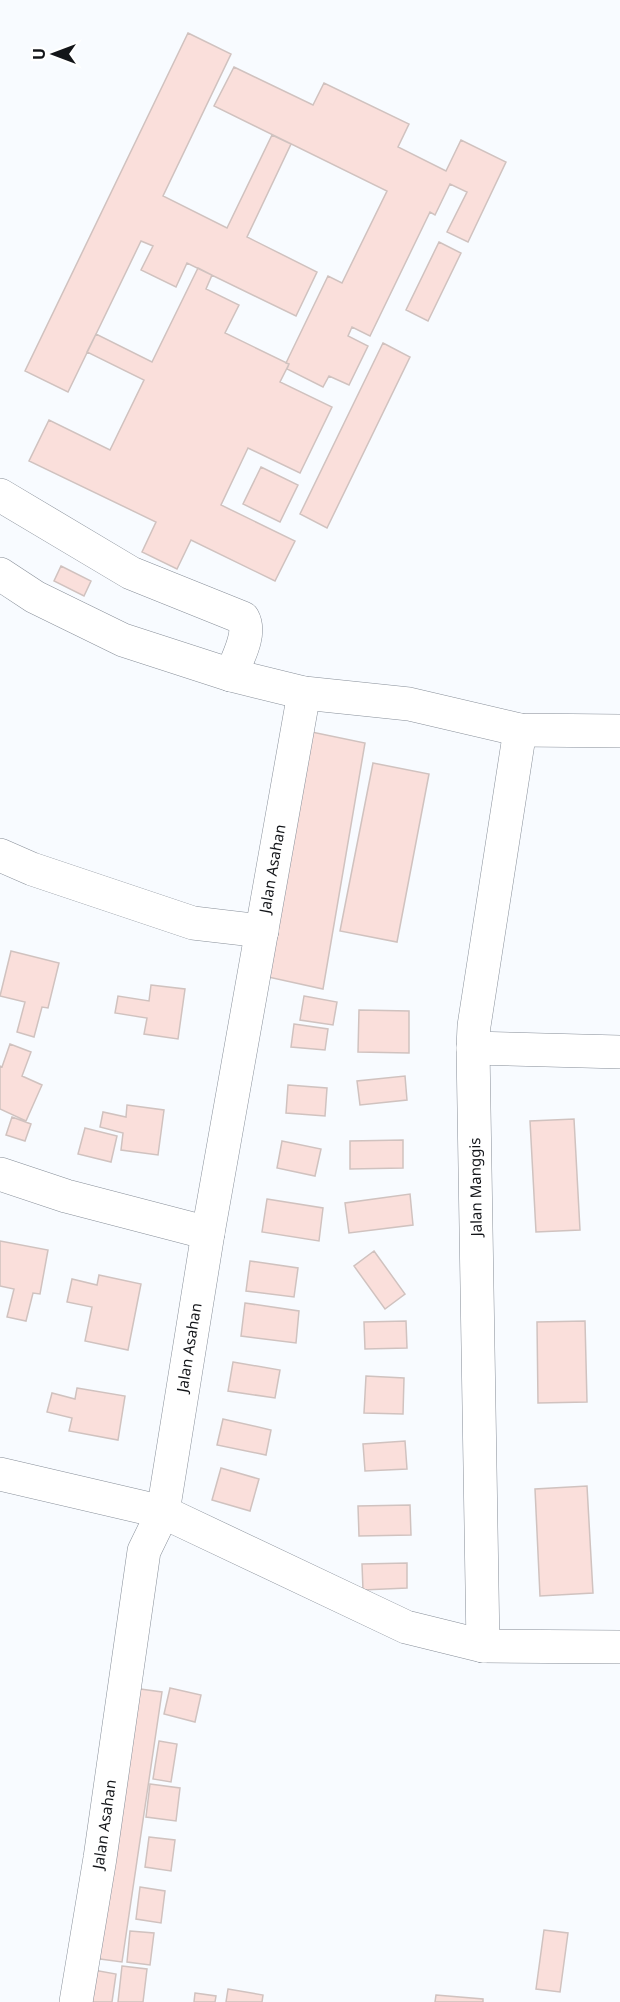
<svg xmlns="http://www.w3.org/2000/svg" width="620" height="2002" font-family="'Noto Sans',sans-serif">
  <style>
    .building { fill: #fadfdb; stroke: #d0c2bf; stroke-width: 1.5 }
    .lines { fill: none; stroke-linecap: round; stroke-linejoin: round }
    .minor-casing { stroke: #888f99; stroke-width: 34 }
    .minor { stroke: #fff; stroke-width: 33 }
    .labels { text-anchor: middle; stroke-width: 5; stroke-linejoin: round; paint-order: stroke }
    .street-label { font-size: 15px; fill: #131519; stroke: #fff }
  </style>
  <rect width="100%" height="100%" fill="#f8fbff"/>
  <!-- building -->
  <path class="building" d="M188,33L231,54L163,196L227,228L272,135L291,144L247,237L317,272L296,316L187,263L176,287L141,270L153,246L141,241L68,392L25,371Z
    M234,67L313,105L324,83L409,124L398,147L446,171L461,140L506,162L468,242L447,232L467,192L450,184L435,215L430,212L370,336L352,327L348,336L368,346L349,385L329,376L323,387L287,369L289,364L286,363L328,276L342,283L387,191L214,106Z
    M439,242L461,253L428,321L406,310Z
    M198,268L212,275L206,289L239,305L225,333L289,364L280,382L332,407L300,473L248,448L221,505L295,541L275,581L191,540L177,569L142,552L156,522L29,461L49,420L110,450L144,380L87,352L96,334L152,362Z
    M383,343L410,357L327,528L300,514Z
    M261,467L298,485L280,522L243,504Z
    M61,566L91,581L84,596L54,581Z
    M302,730L365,743L323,989L259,975Z
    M373,763L429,774L397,942L340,931Z
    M11,951L59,963L48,1008L42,1007L34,1037L17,1032L25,1002L0,996Z
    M151,985L185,989L178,1039L144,1034L147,1018L115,1013L118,996L149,1001Z
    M304,996L337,1002L333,1025L300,1020Z
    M359,1010L409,1011V1053L358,1052Z
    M294,1024L328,1029L325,1050L291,1047Z
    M10,1044L31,1052L22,1076L42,1085L26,1121L0,1109V1066L2,1067Z
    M405,1076L407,1100L360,1105L357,1081Z
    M288,1085L327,1088L325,1116L286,1113Z
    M127,1105L164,1110L158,1155L121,1150L123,1133L100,1127L103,1112L126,1117Z
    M12,1117L31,1124L25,1141L6,1135Z
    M574,1119L580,1230L536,1232L530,1121Z
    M85,1128L117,1136L111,1162L78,1154Z
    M403,1140V1168L350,1169V1141Z
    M282,1141L321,1149L315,1176L277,1168Z
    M410,1194L413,1225L349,1233L345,1203Z
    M267,1199L323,1208L319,1241L262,1232Z
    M0,1241L48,1250L40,1294L33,1293L26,1321L7,1317L14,1289L0,1286Z
    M374,1251L405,1294L385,1309L354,1266Z
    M250,1261L298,1268L294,1297L246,1291Z
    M99,1275L141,1284L128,1350L85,1341L92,1307L67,1302L72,1279L97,1285Z
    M245,1303L299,1311L296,1343L241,1336Z
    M406,1321L407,1348L365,1349L364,1322Z
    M585,1321L587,1402L538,1403L537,1322Z
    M233,1362L280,1370L275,1398L228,1391Z
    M366,1376L404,1378L403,1414L364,1413Z
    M77,1388L125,1396L118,1440L69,1431L72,1418L47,1412L52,1393L75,1399Z
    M223,1419L271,1430L266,1455L217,1445Z
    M405,1441L407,1469L365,1471L363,1444Z
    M221,1468L259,1479L250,1511L212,1500Z
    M587,1486L593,1593L540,1596L535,1489Z
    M410,1505L411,1535L359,1536L358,1506Z
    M407,1563V1588L363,1590L362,1564Z
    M133,1688L162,1692L122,1962L93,1958Z
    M170,1688L201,1695L195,1722L164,1714Z
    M159,1741L177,1744L171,1782L153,1779Z
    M150,1784L180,1788L176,1821L146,1817Z
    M149,1837L175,1840L171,1871L145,1867Z
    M140,1887L165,1891L161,1923L136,1919Z
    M544,1930L568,1933L560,1992L536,1989Z
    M130,1931L154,1933L150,1965L127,1962Z
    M122,1966L147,1969L143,2002H118Z
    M88,1969L116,1974L112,2002H83Z
    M228,1989L263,1995L262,2002H226Z
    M195,1993L216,1996L215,2002H194Z
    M436,1995L483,1999V2002H435Z"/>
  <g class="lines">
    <!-- minor casing -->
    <g class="minor-casing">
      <g id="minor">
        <path d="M0,495L131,573L243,618C252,634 237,659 231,675"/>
        <path d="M0,574L35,597L123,640L231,675L304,693L409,704L520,730L620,731"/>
        <path d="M0,855L32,869L193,923L262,931"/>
        <path d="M473,1048L620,1052"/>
        <path d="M0,1174L66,1196L208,1233"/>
        <path d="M0,1474L163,1512L406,1627L483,1646L620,1647"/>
        <path d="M483,1646L473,1048L474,1026L520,730"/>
        <path id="s1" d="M76,2002L100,1858L144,1551L163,1512L208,1233L304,693"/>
      </g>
    </g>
    <!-- minor -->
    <use href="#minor" class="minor"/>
  </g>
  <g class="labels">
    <!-- street labels -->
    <g class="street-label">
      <text dy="5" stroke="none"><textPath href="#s1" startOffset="1152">Jalan Asahan</textPath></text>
      <text transform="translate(476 1187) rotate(-91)" y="5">Jalan Manggis</text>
      <text dy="5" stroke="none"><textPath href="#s1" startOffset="666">Jalan Asahan</textPath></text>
      <text dy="5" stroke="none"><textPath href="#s1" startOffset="180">Jalan Asahan</textPath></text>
    </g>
  </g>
  <!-- north arrow -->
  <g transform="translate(54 54) rotate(270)" stroke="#ffffff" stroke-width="4.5" paint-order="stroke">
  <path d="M0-4.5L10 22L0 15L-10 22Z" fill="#131519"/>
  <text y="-9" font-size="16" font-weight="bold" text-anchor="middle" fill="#131519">U</text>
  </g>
</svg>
